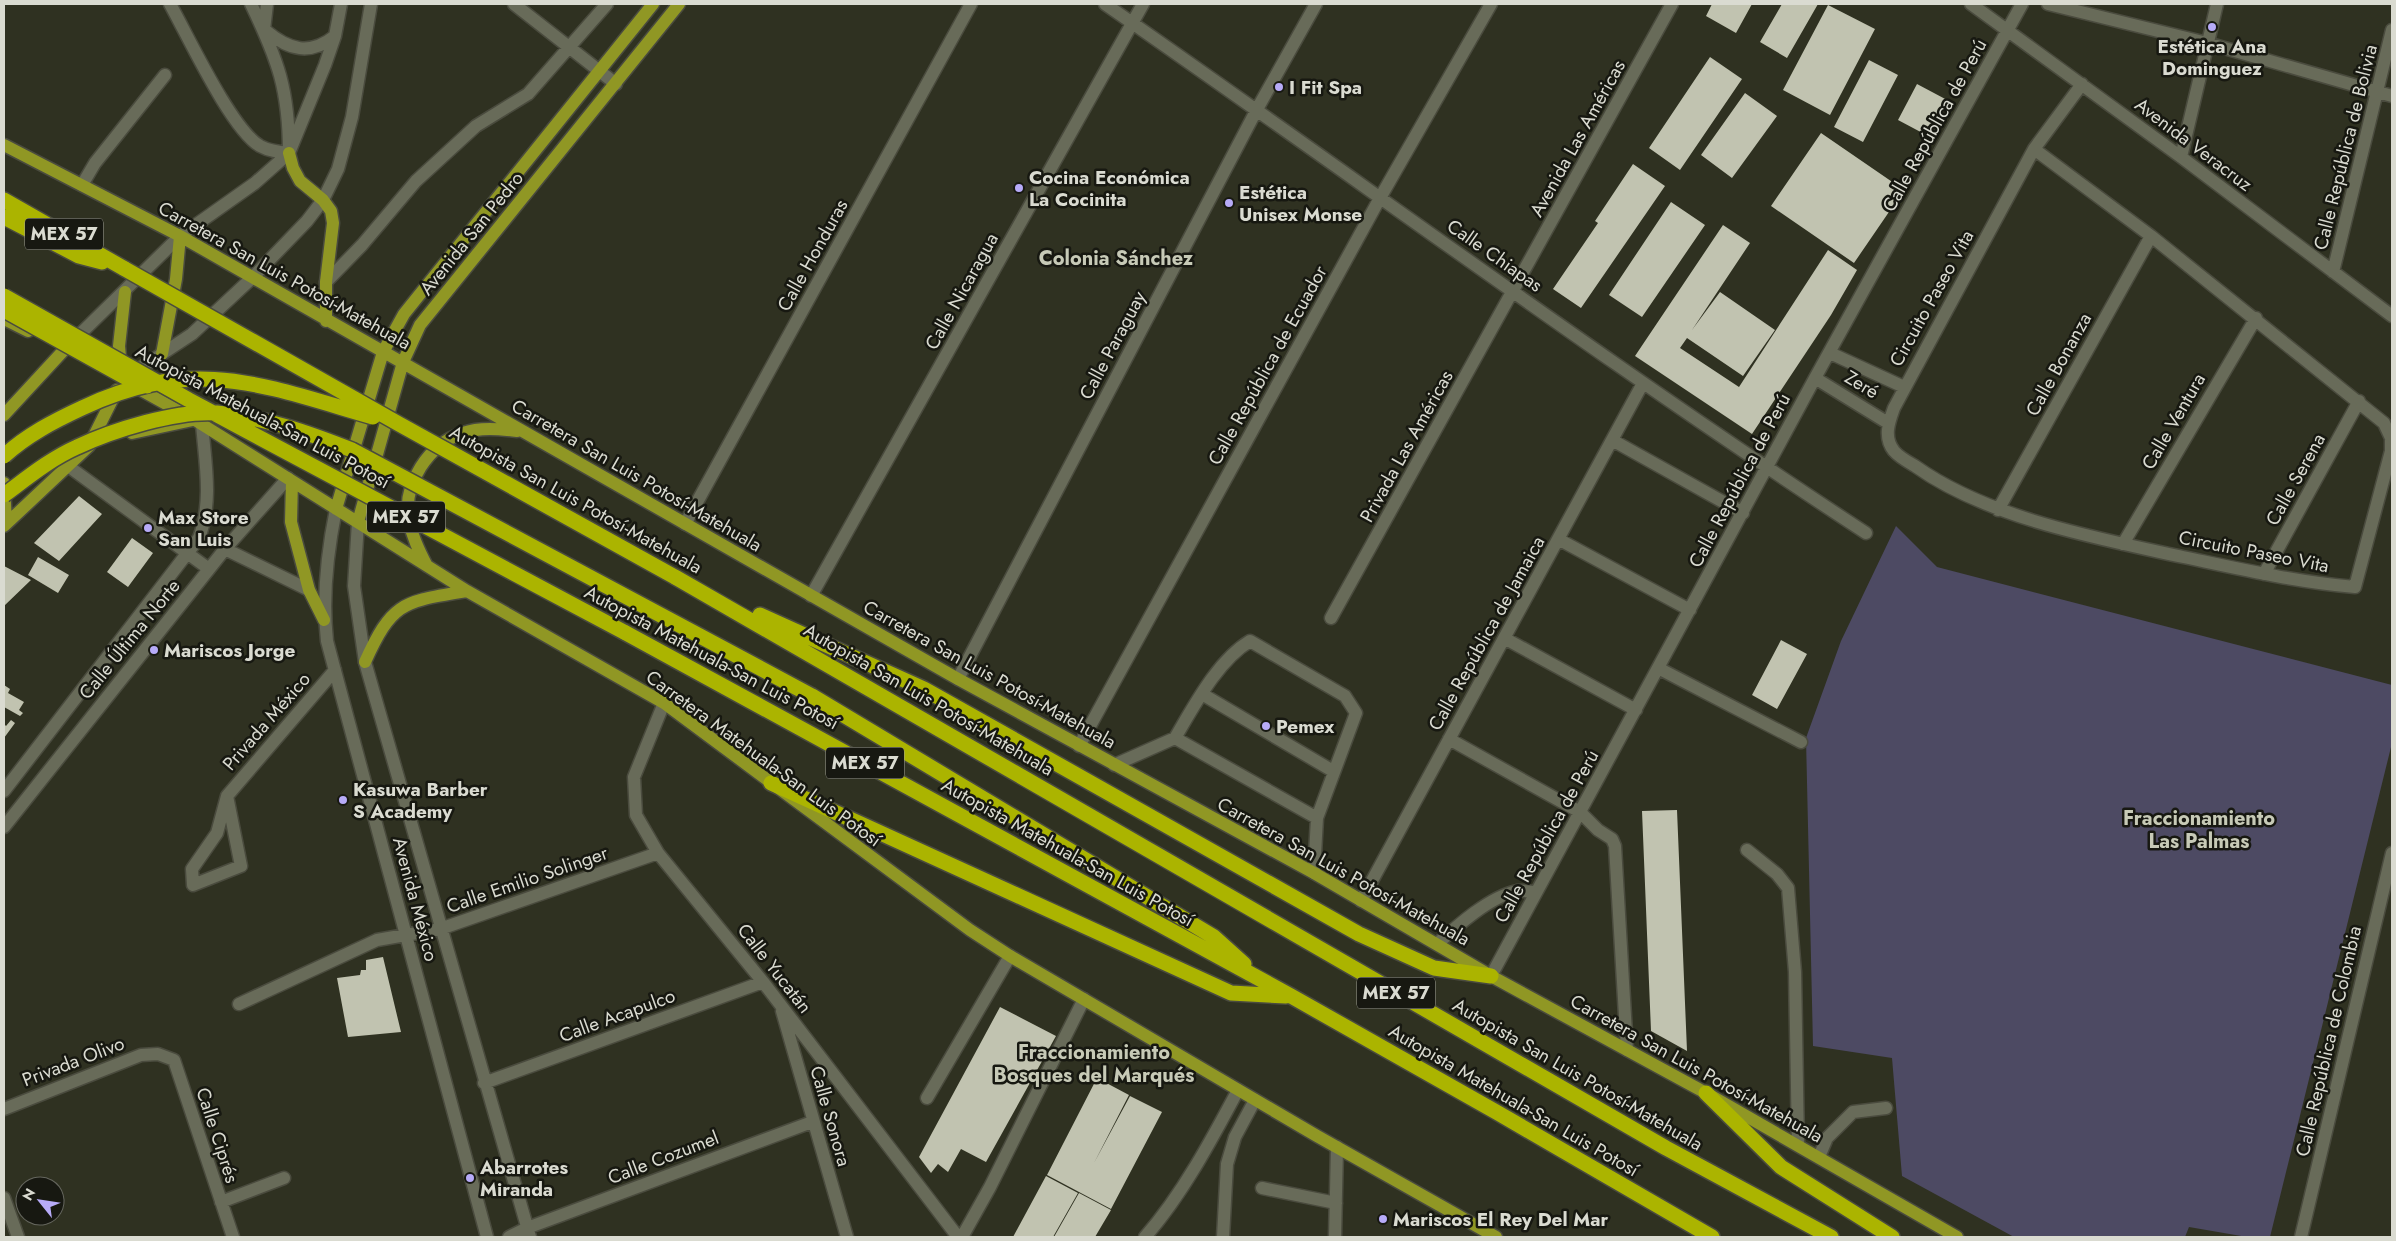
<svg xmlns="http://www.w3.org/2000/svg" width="2396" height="1241" font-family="Jost,sans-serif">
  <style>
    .green { fill: #4d4a63 }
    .building { fill: #c1c3b0 }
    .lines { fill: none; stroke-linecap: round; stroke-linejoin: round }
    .minor-casing { stroke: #4a4b3e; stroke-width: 15 }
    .major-casing { stroke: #4a4b3e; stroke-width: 15 }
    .highway-casing { stroke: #4a4b3e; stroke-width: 18 }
    .minor { stroke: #686b59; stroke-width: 12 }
    .major { stroke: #909724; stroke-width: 12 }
    .highway { stroke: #abb400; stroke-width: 15 }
    .highway-bridge-casing { stroke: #4a4b3e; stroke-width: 18; stroke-linecap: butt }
    .highway-bridge { stroke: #abb400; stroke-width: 15 }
    .poi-dot { fill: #b7abf8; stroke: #171811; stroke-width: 2 }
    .labels { text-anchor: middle; stroke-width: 5; stroke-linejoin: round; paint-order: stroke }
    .shield { fill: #171811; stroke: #a0a097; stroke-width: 1 }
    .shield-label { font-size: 18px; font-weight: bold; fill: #dadbd1 }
    .poi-label { font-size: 19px; font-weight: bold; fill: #dadbd1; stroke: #171811; text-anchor: start }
    .street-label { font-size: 19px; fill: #dadbd1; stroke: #171811 }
    .neighbourhood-label { font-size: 20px; font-weight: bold; fill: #c7cab7; stroke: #171811 }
  </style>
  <rect width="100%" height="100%" fill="#2f3121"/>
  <!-- green -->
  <path class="green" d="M1896,526L1937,567L2392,685V743L2270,1237H2247L2189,1227L2185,1237H2014L1902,1176L1892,1058L1813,1046L1806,738L1841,641Z"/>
  <!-- building -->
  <path class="building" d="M1712,4H1752L1736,33L1706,16Z
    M1782,4H1818L1787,58L1760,42Z
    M1828,5L1875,29L1830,115L1783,90Z
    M1710,57L1742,79L1680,170L1649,148Z
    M1869,60L1898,75L1863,142L1834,127Z
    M1917,84L1949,101L1930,137L1898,120Z
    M1745,93L1777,116L1732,178L1701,155Z
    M1821,133L1904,190L1854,263L1771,206Z
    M1633,164L1665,186L1581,308L1553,289L1598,223L1595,221Z
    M1671,202L1705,225L1642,317L1609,295Z
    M1723,225L1750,243L1692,330L1720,292L1775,330L1743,376L1687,338L1680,348L1739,387L1828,250L1857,270L1831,315L1752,434L1635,356Z
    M79,496L102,514L59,561L34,543Z
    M132,538L153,553L128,587L107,572Z
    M38,557L69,575L58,593L28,575Z
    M4,566L31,580L4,606Z
    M1781,640L1807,654L1777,709L1752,695Z
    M4,685L10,689L8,693L24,702L19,710L23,713L20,716L4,707Z
    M11,720L15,723L4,738V724L6,726Z
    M1677,810L1687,1051L1651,1031L1642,811Z
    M383,957L401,1032L348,1037L337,978L360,975L361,970H366V960Z
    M1000,1007L1056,1036L986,1162L961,1149L948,1172L938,1164L931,1173L919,1157Z
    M1097,1078L1129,1095L1094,1163L1130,1096L1162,1112L1111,1209L1047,1175Z
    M1046,1176L1078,1193L1053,1237H1013Z
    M1079,1193L1111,1210L1095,1237H1054Z"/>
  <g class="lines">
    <!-- minor casing -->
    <g class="minor-casing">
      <path id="minor" d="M170,4C188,36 231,129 260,146C269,151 278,152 289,153C289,90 278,60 251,4
        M514,4L616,84
        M1105,4C1359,180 1607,364 1866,533
        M1971,4L2181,157L2392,316
        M2048,4L2207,43L2392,96
        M264,30L267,4
        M266,31C289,50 310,56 335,36
        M2034,149L2151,236L2384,423L2391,438V451L2355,587C2296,582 2240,569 2183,557C2096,538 1988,518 1915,466C1908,462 1899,457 1894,451C1883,437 1889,422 1894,408L2034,149L2082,84
        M2181,157L2217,4
        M82,185L95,163L165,75
        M2333,272L2392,30
        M326,282L362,245L416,181L476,126L528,94L607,4
        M72,342L180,236L255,183L289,153L325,65L335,36L341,4
        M1830,353L1904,387
        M130,375L192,334L253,277L307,221L323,200L338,169L352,117L371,4
        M1815,378L1888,423
        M1612,440L1743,513
        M68,466L209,569
        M336,509C327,553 322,596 327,641L487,1237
        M1998,510L2151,236
        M358,522L354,586L365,662L530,1237
        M685,524L971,4
        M1558,539L1690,610
        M2123,544L2256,318
        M225,549L309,590
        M2264,574L2359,401
        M811,596L1143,4
        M1331,618L1672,4
        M1504,638L1636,710
        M1658,668L1801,742
        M958,679L1256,111L1316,4
        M1202,694L1333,771
        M664,703L634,777L636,815L658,853L763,982L958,1237
        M1175,738C1194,706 1218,660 1250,641L1345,696L1356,713L1317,818
        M1449,739L1580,812L1598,830L1612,839L1615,846L1627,1050
        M1079,746L1380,198L1491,4
        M1114,765L1175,738L1317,818L1314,873
        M4,791L199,538C213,501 205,462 202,424
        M227,796L241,866L193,885L192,869L217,833L227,796L335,670
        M4,827L225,549L288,478
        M1747,850L1777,874L1788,888L1795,972L1798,1145
        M1361,901L1643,383
        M1437,944C1457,926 1489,897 1517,891C1523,890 1530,892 1536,892
        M1491,976L1815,378L2022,4
        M239,1004L377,940L440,929L658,853
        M782,1011L847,1237
        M484,1083L763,982
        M927,1098L1010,956
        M4,1109L141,1055L158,1054L174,1060L233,1237
        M1819,1157L1827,1138L1853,1112L1886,1108
        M1262,1188L1336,1203
        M4,1198L18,1237
        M221,1202L284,1178
        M509,1237L527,1228L812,1122
        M962,1237L990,1187L1084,999
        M1145,1237C1182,1195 1212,1139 1238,1090
        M1223,1237L1227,1164L1235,1137L1255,1100
        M1335,1237L1337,1147
        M2301,1237L2392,853"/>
    </g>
    <!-- major casing -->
    <g class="major-casing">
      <path id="major" d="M4,145L180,236L958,679L1314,873L1491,976L1706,1093L1957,1237
        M289,153L293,168L300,181L323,200L331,211L333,223L326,282V321
        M4,319L28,331
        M162,354L176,279L180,236
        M121,368L119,346L125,292
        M132,385L195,420L467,591L664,703L970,930L1010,956L1317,1136L1496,1237
        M4,415L64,350
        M132,433L193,420
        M292,481L291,522L309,590L324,620
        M4,483L6,524
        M336,509L383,352L404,314L653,4
        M358,522L403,362L420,325L679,4
        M4,526L89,446L117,390
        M427,566C419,551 412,537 409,520C402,484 429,444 463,433C480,427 499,429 517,431
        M365,662C393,600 404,602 467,591"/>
    </g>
    <!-- highway casing -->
    <g class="highway-casing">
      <path id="highway" d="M4,200L125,269
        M4,217L79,256L102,262
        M675,577L1666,1148L1831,1237
        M760,615L924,689L1359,934L1434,968L1491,976
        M624,632L1291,996L1498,1113L1712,1237
        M812,696L1214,937L1244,964
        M771,783L1231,993L1286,996
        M1706,1093L1781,1167L1892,1237"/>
    </g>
    <!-- minor -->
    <use href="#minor" class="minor"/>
    <!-- major -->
    <use href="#major" class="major"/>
    <!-- highway -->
    <use href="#highway" class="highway"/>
    <!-- highway-bridge casing -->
    <g class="highway-bridge-casing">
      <path id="highway-bridge" d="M125,269L399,424L675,577
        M4,296L189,400L624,632
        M4,310L132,381L147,386
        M4,456C27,435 54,421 82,408C195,355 262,385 373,417
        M4,495C27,478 50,459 77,447C113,430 177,410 217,413C264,417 309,433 352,450L812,696"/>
    </g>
    <!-- highway-bridge -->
    <use href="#highway-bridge" class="highway-bridge"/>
  </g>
  <!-- markers -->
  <g class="poi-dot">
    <circle cx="2212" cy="27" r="5"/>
    <circle cx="1279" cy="87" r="5"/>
    <circle cx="1019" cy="188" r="5"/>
    <circle cx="1229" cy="203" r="5"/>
    <circle cx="148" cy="528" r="5"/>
    <circle cx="154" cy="650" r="5"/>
    <circle cx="1266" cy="726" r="5"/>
    <circle cx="343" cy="800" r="5"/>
    <circle cx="470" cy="1178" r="5"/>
    <circle cx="1383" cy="1219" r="5"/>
  </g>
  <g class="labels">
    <!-- shield labels -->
    <g class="shield">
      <rect x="25" y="218.5" width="78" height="31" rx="4"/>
      <rect x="367" y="501.5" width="78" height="31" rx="4"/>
      <rect x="826" y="747.5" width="78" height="31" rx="4"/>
      <rect x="1357" y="977.5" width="78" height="31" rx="4"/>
    </g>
    <g class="shield-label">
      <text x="64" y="240">MEX 57</text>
      <text x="406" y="523">MEX 57</text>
      <text x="865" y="769">MEX 57</text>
      <text x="1396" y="999">MEX 57</text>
    </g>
    <!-- poi labels -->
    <g class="poi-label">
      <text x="2212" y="53" text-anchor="middle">Estética Ana<tspan x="2212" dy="22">Dominguez</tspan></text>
      <text x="1289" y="94">I Fit Spa</text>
      <text x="1029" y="184">Cocina Económica<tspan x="1029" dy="22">La Cocinita</tspan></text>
      <text x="1239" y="199">Estética<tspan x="1239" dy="22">Unisex Monse</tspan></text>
      <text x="158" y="524">Max Store<tspan x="158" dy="22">San Luis</tspan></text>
      <text x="164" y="657">Mariscos Jorge</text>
      <text x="1276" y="733">Pemex</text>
      <text x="353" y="796">Kasuwa Barber<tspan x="353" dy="22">S Academy</tspan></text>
      <text x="480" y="1174">Abarrotes<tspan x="480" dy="22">Miranda</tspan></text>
      <text x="1393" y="1226">Mariscos El Rey Del Mar</text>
    </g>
    <!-- street labels -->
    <g class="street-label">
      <text transform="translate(1934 125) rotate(-61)" y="7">Calle República de Perú</text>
      <text transform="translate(1577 138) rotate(-61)" y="7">Avenida Las Américas</text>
      <text transform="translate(2194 144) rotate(37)" y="7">Avenida Veracruz</text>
      <text transform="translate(2345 147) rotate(-76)" y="7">Calle República de Bolivia</text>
      <text transform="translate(471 233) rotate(-51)" y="7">Avenida San Pedro</text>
      <text transform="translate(812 255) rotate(-61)" y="7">Calle Honduras</text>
      <text transform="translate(1495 255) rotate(35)" y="7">Calle Chiapas</text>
      <text transform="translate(285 275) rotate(29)" y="7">Carretera San Luis Potosí-Matehuala</text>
      <text transform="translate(961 291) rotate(-61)" y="7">Calle Nicaragua</text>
      <text transform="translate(1931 298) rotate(-61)" y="7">Circuito Paseo Vita</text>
      <text transform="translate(1112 345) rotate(-62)" y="7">Calle Paraguay</text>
      <text transform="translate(2058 364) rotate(-61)" y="7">Calle Bonanza</text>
      <text transform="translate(1267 365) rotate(-61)" y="7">Calle República de Ecuador</text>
      <text transform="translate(1862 384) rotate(31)" y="7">Zeré</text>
      <text transform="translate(263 416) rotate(28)" y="7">Autopista Matehuala-San Luis Potosí</text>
      <text transform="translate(2173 421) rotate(-60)" y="7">Calle Ventura</text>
      <text transform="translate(1406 446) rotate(-61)" y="7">Privada Las Américas</text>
      <text transform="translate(637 475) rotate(30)" y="7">Carretera San Luis Potosí-Matehuala</text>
      <text transform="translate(2295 479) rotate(-61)" y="7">Calle Serena</text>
      <text transform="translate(1739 480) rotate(-62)" y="7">Calle República de Perú</text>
      <text transform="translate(576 499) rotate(29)" y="7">Autopista San Luis Potosí-Matehuala</text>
      <text transform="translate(2254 551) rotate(11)" y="7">Circuito Paseo Vita</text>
      <text transform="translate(1486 633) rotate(-61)" y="7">Calle República de Jamaica</text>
      <text transform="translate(129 639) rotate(-51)" y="7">Calle Última Norte</text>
      <text transform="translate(712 657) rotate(28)" y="7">Autopista Matehuala-San Luis Potosí</text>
      <text transform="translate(990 674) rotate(29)" y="7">Carretera San Luis Potosí-Matehuala</text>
      <text transform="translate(929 699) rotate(30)" y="7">Autopista San Luis Potosí-Matehuala</text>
      <text transform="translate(266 721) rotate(-49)" y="7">Privada México</text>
      <text transform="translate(764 758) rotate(36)" y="7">Carretera Matehuala-San Luis Potosí</text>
      <text transform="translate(1546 836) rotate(-61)" y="7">Calle República de Perú</text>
      <text transform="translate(1068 852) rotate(29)" y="7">Autopista Matehuala-San Luis Potosí</text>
      <text transform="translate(1344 871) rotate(29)" y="7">Carretera San Luis Potosí-Matehuala</text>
      <text transform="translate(527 879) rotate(-19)" y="7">Calle Emilio Solinger</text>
      <text transform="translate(416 899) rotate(75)" y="7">Avenida México</text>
      <text transform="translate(775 968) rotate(52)" y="7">Calle Yucatán</text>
      <text transform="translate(617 1015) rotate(-20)" y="7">Calle Acapulco</text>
      <text transform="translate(2328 1041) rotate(-77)" y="7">Calle República de Colombia</text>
      <text transform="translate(73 1061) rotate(-21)" y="7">Privada Olivo</text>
      <text transform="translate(1697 1068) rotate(29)" y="7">Carretera San Luis Potosí-Matehuala</text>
      <text transform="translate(1578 1074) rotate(30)" y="7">Autopista San Luis Potosí-Matehuala</text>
      <text transform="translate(1514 1100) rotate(30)" y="7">Autopista Matehuala-San Luis Potosí</text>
      <text transform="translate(831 1116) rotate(74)" y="7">Calle Sonora</text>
      <text transform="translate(218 1135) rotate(72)" y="7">Calle Ciprés</text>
      <text transform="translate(663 1157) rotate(-21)" y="7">Calle Cozumel</text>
    </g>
    <!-- neighbourhood labels -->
    <g class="neighbourhood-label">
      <text x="1116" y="265">Colonia Sánchez</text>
      <text x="2199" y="825">Fraccionamiento<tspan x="2199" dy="23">Las Palmas</tspan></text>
      <text x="1094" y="1059">Fraccionamiento<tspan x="1094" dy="23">Bosques del Marqués</tspan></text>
    </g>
  </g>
  <!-- border -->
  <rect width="2396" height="1241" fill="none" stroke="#dadbd1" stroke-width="10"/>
  <!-- north arrow -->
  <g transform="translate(40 1201) rotate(300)"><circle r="24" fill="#171811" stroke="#65665e"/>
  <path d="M0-4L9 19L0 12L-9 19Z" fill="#b7abf8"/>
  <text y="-8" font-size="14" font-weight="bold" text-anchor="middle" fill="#dadbd1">N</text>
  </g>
</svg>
